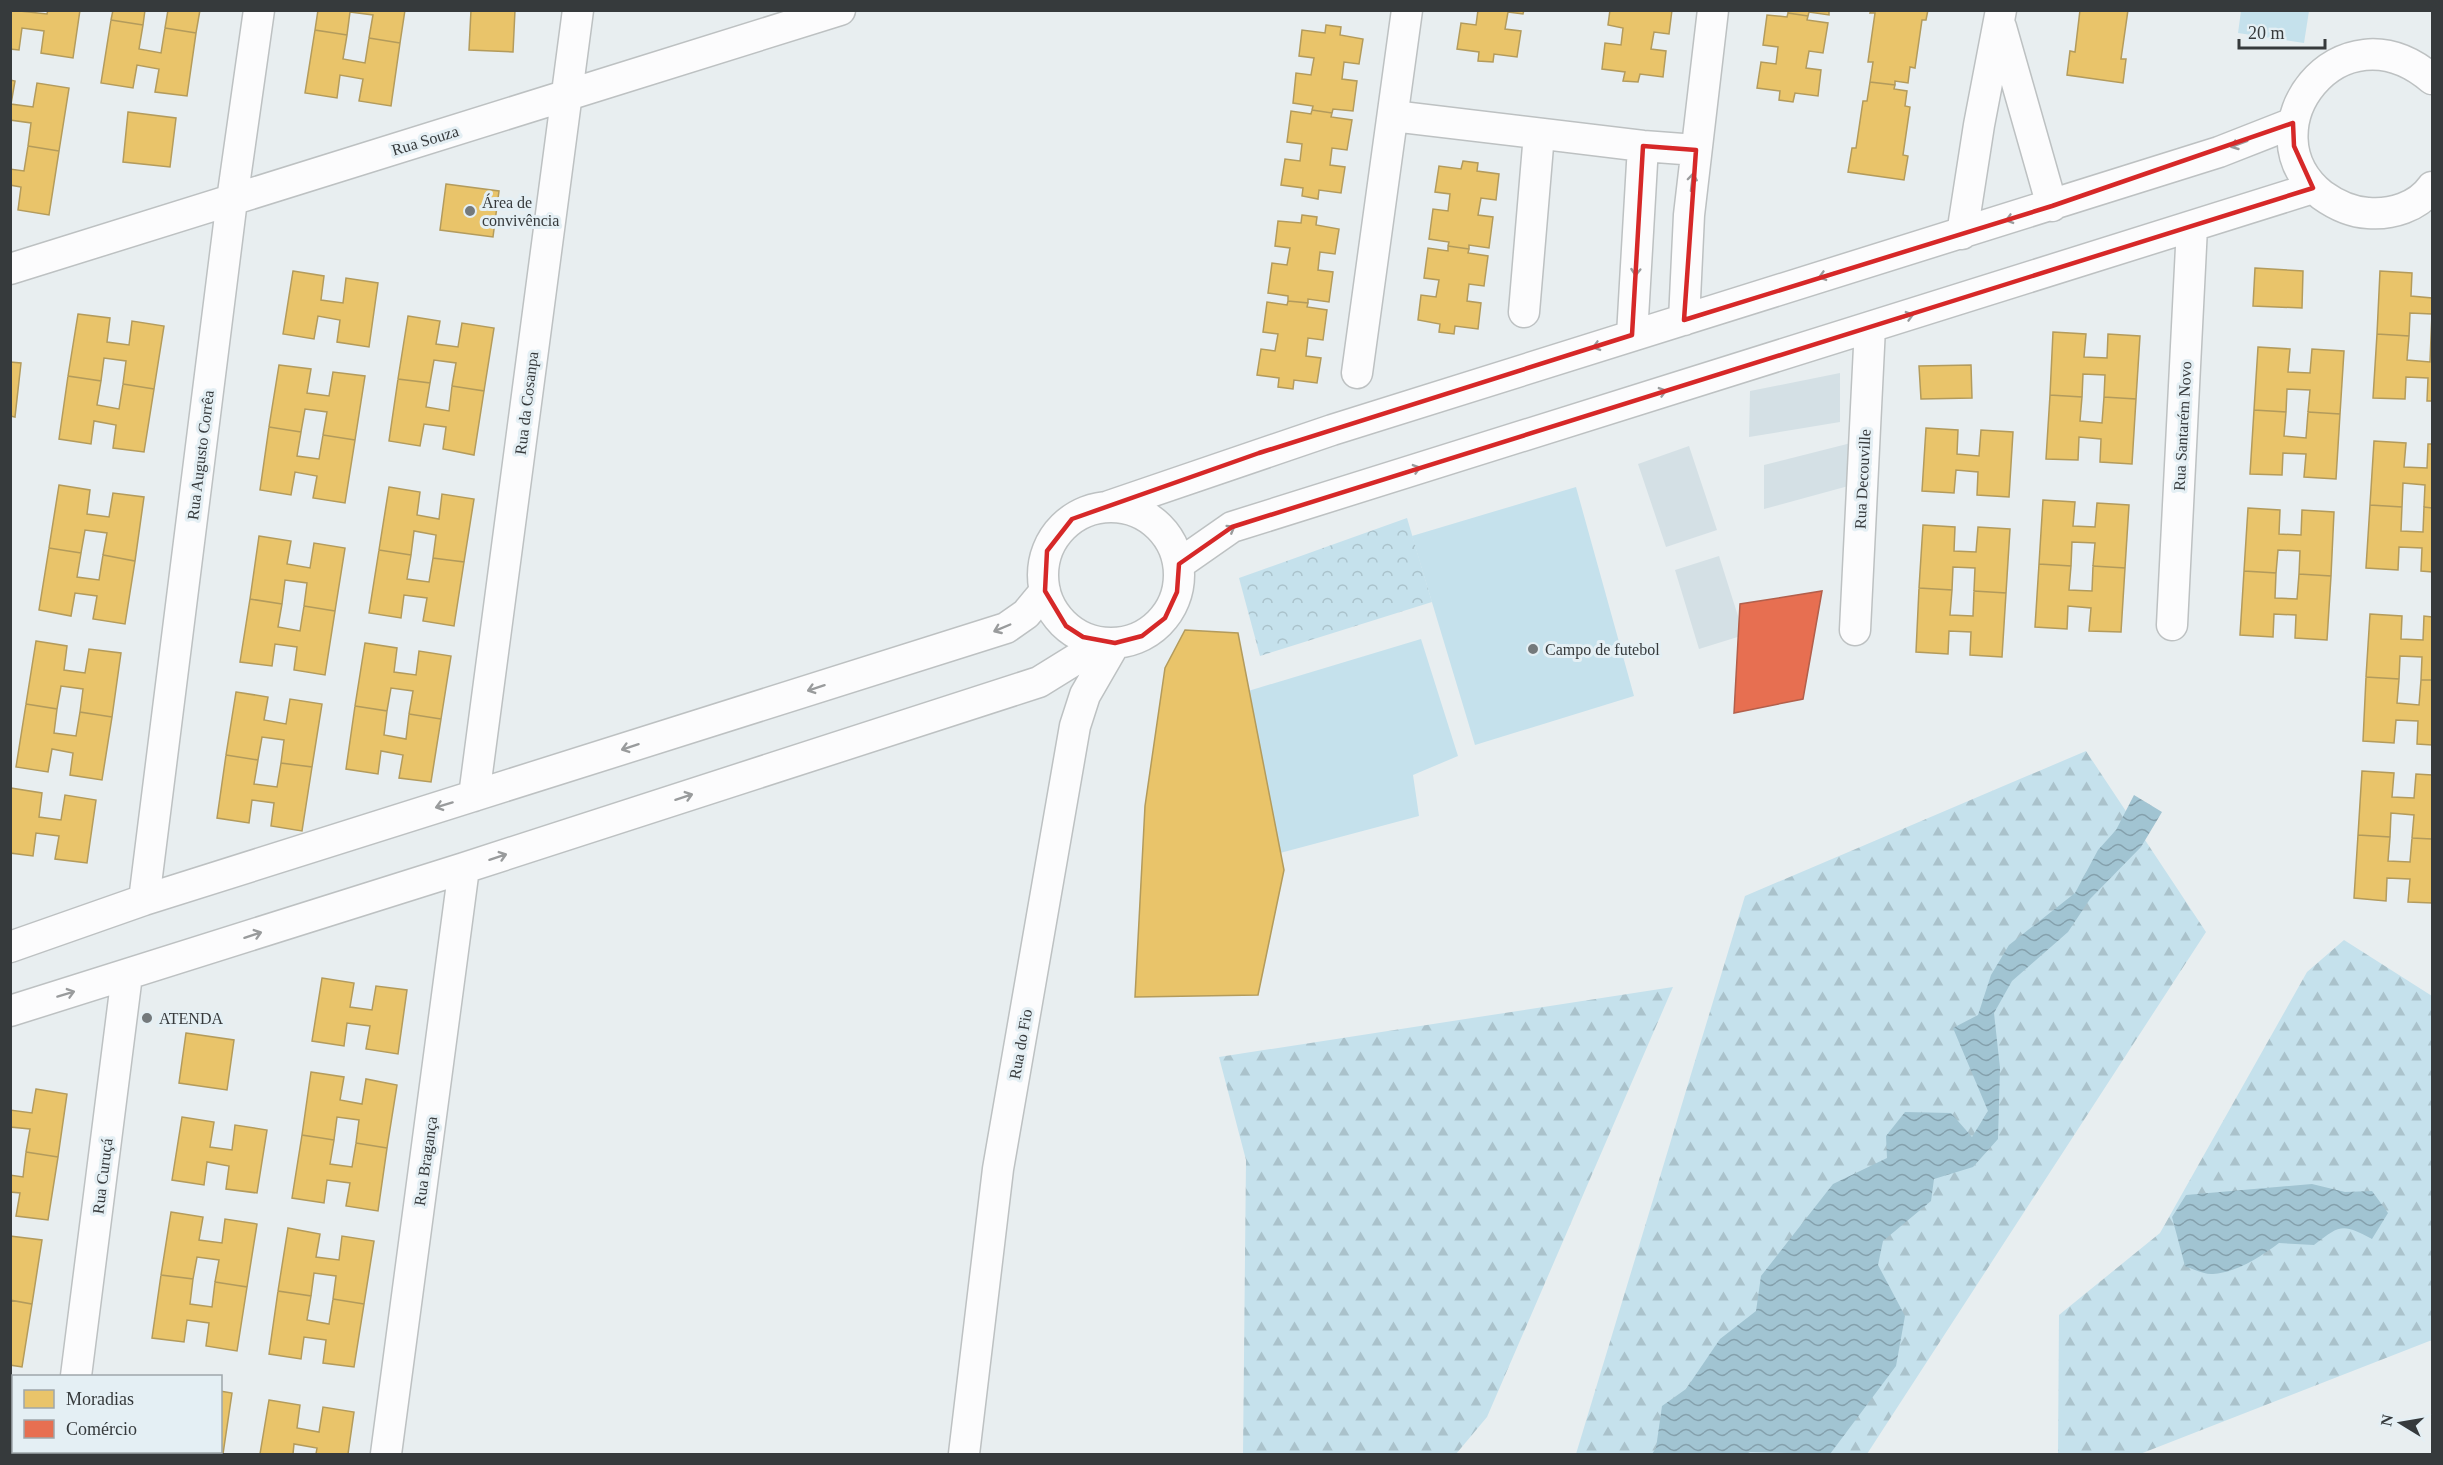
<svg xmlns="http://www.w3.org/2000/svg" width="2443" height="1465" font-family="Georgia,serif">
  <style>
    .built { fill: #d4e0e5 }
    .grass { fill: #c5e1ec }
    .forest { fill: url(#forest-firs) }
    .park { fill: url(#park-crowns) }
    .water { fill: url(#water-waves) }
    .homes { fill: #e9c46a; stroke: #b39b5c; stroke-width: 1.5 }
    .shops { fill: #e76f51; stroke: #b25f4b; stroke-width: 1.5 }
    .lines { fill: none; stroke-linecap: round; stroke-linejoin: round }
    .minor-casing { stroke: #bdc1c2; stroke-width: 33 }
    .minor { stroke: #fcfcfd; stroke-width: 30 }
    .oneway { stroke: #999b9c }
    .marked { fill: none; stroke: #d62828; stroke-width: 4.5; stroke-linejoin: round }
    .poi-dot { fill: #74797b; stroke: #e4eff4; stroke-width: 2 }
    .labels { text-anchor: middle; stroke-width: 6; stroke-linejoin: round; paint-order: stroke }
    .street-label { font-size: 16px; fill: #363a3c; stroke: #e4eff4 }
    .poi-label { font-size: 16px; fill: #363a3c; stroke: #e4eff4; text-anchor: start }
  </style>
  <defs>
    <pattern id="forest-firs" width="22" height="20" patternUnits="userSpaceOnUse" patternTransform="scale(1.5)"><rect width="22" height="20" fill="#c5e1ec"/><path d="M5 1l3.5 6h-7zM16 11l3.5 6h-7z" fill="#aac2cb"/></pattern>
    <pattern id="park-crowns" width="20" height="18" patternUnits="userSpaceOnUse" patternTransform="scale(1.5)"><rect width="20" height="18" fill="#c5e1ec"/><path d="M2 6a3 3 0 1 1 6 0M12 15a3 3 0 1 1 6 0" fill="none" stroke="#aac2cb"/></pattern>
    <pattern id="water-waves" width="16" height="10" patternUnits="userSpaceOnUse" patternTransform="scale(1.5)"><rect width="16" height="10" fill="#a1c4d2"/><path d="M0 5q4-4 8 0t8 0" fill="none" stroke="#84a0ac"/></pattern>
  </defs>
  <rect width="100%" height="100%" fill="#e8eef0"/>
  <!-- built -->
  <path class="built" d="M1840,373V422L1749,437L1750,391Z
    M1855,442L1852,485L1764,509V465Z
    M1689,446L1717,530L1666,547L1638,464Z
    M1719,556L1744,635L1699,649L1675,570Z"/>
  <!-- grass -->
  <path class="grass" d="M2241,11H2309L2304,43L2238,33Z
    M1576,487L1634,696L1475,745L1412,536Z
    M1421,639L1458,756L1413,775L1419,816L1280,853L1235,695Z"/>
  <!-- forest -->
  <path class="forest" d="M2086,751L2206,932L1867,1454H1576L1745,896Z
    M2344,940L2432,996V1340L2140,1454H2058L2059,1315L2160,1233L2307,972Z
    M1673,987L1487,1417L1456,1454H1243L1246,1160L1219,1057Z"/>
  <!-- park -->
  <path class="park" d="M1407,518L1432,602L1260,656L1239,578Z"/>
  <!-- water -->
  <path class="water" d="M2134,795L2162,812L2141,847L2090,899L2068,932L2012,981L1994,1013L2000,1068L1998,1139L1973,1167L1934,1179L1931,1201L1883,1241L1878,1265L1905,1316L1896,1366L1830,1454L1750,1452L1746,1454H1652L1656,1448L1662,1406L1686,1389L1720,1339L1756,1311L1761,1276L1833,1184L1887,1158L1886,1136L1905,1112L1951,1113L1972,1137L1988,1111L1953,1028L1978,1015L1991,975L2009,945L2075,893L2098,850L2116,830Z
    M2312,1184L2345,1192L2372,1191L2388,1213L2372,1239C2342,1223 2340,1225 2314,1245L2279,1243C2260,1257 2238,1272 2213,1274C2205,1275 2193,1269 2185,1266L2172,1217L2186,1195Z"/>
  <!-- homes -->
  <path class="homes" d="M10,10L47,14L48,10H80L73,58L41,53L44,31L22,28L19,50L10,49Z
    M113,10H145L143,25L111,20Z
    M168,10H200L196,33L165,28Z
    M318,10H405L400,43L369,38L373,15L350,12L347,35L315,30Z
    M471,10H515L513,52L469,50Z
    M1478,10H1524L1523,14L1508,12L1505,29L1521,31L1517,57L1494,54L1493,62L1478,61L1479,52L1457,49L1461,23L1476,25Z
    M1610,10H1672L1669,34L1654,32L1651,49L1666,51L1663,77L1640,74L1638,82L1623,81L1625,72L1602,69L1605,43L1621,45L1623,28L1608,25Z
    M1788,10H1829V15L1809,12L1808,16L1788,13Z
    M1871,10H1928L1926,20H1922L1915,68L1910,67L1908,83L1895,81V85L1870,82L1873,62H1868L1875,13H1870Z
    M2080,10H2128L2121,59H2126L2123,83L2067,75L2070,51L2075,52Z
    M1788,13L1808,16L1807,20L1828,23L1823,53L1809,51L1806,68L1821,70L1818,96L1795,93L1793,102L1779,100L1780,91L1757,88L1761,62L1776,64L1778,47L1763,45L1767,15L1787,17Z
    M111,20L143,25L139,49L161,53L165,28L196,33L187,96L155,92L159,69L137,65L133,88L101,83Z
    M1326,25L1341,27L1340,35L1363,39L1359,64L1344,62L1342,79L1357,81L1353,111L1333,109L1332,113L1312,110L1313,106L1293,103L1296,73L1311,75L1314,58L1299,56L1302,30L1325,33Z
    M315,30L347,35L343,59L365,63L369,38L400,43L391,106L359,101L363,79L340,75L337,98L305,93Z
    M10,80L15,81L11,104L33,107L37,83L69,88L59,151L28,146L31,123L10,120Z
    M1870,82L1895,85L1894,89L1907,91L1905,106L1910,107L1903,155L1908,156L1904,180L1848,172L1852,148H1856L1863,101H1867Z
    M1312,110L1332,113L1331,117L1352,120L1347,150L1332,148L1330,165L1345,167L1341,193L1319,190L1318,199L1302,196L1303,188L1281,185L1285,159L1300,161L1302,144L1287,142L1291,111L1311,114Z
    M128,112L176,118L170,167L123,162Z
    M28,146L59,151L49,215L18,210L21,187L10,185V169L24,171Z
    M1463,161L1478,163L1477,171L1499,174L1496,200L1481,198L1478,215L1493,217L1489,248L1469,245V249L1448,246L1449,242L1429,239L1433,209L1448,211L1450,194L1435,192L1439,166L1461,169Z
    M446,184L499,191L493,237L440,230Z
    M1302,215L1317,217L1316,225L1339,229L1335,254L1320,252L1318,270L1333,272L1329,302L1308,299V303L1288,301V296L1268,293L1272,263L1287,265L1290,248L1275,246L1278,221L1301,223Z
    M1448,246L1469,249L1468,253L1488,256L1484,286L1469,284L1467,301L1481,303L1478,329L1455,326L1454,334L1439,332L1440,324L1418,320L1421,295L1436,297L1439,280L1424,278L1428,248L1448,251Z
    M2255,268L2303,271L2302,308L2253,306Z
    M293,271L324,276L321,300L343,303L346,278L378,283L369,347L337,342L340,320L318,316L314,339L283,334Z
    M2380,271L2412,273L2411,296L2432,298V337H2431L2432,314L2410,313L2409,336L2377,334Z
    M1288,301L1308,303L1307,307L1327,310L1323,340L1308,338L1306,356L1321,358L1317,383L1294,380L1293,389L1278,387L1279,378L1257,375L1261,349L1275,351L1278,334L1263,332L1267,302L1287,305Z
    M78,314L110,318L107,342L129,345L132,321L164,326L154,389L123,384L126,361L104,358L101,381L68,376Z
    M408,316L440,321L436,344L458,347L462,323L494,328L484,391L452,386L456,363L434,360L430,383L398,379Z
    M2053,332L2086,334L2084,357L2107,358L2108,334L2140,336L2136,399L2104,397L2105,375L2083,374L2082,397L2050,395Z
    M2377,334L2409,336L2407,360L2430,362L2431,337H2432V401H2427L2428,378L2406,377L2405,399L2373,398Z
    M2258,347L2290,349L2288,372L2310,373L2312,349L2344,351L2340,414L2308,412L2310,390L2287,389L2286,412L2254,410Z
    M10,362L21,363L15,417L10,416Z
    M279,365L311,369L307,393L329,396L333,372L365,376L355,440L323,435L327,412L305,409L301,432L269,427Z
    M1971,365L1972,398L1921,399L1919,366Z
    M68,376L101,381L97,405L119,409L123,384L154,389L144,452L113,448L116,425L94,421L91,444L59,439Z
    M398,379L430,383L426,407L449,411L452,386L484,391L474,455L443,449L446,427L424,424L420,446L389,441Z
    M2050,395L2082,397L2080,421L2102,423L2104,397L2136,399L2132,464L2100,462L2101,439L2079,437L2078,460L2046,459Z
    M2254,410L2286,412L2284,436L2306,438L2308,412L2340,414L2336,479L2304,477L2306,454L2283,453L2282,475L2250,474Z
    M269,427L301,432L297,456L319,459L323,435L355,440L345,503L313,498L317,476L295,472L291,495L260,490Z
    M1926,428L1958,430L1957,454L1979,456L1981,430L2013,432L2009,497L1977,495L1978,472L1956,470L1954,493L1922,491Z
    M2374,441L2406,443L2404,467L2427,468L2428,444H2432V508L2424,507L2425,485L2403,483L2402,507L2370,505Z
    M59,485L90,490L87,514L109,517L113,493L144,497L135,561L103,555L107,533L85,530L81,553L49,548Z
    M389,487L420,492L417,515L439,519L442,494L474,499L464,562L433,558L436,535L414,531L411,555L379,550Z
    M2043,500L2075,502L2073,526L2095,527L2097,503L2129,505L2125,568L2093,566L2095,543L2072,542L2071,566L2039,564Z
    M2370,505L2402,507L2401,531L2423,532L2424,507L2432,508V572L2421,571L2422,548L2399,547L2398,570L2366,568Z
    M2248,508L2280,510L2279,534L2301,535L2302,510L2334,512L2331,576L2299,574L2300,551L2278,550L2276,573L2244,571Z
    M1923,525L1955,527L1954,551L1976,552L1978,527L2010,529L2006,593L1974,591L1975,568L1953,567L1952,590L1919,588Z
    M259,536L291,541L287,564L310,568L314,543L345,548L335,611L304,606L307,583L285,580L282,604L250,599Z
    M49,548L81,553L77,577L99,580L103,555L135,561L125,624L93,619L97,596L75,593L71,616L39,610Z
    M379,550L411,555L407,579L429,582L433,558L464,562L454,626L423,621L427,598L404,595L401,618L369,613Z
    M2039,564L2071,566L2069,590L2092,591L2093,566L2125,568L2121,632L2089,631L2091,608L2068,606L2067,629L2035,627Z
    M2244,571L2276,573L2275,598L2297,599L2299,574L2331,576L2327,640L2295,638L2296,615L2274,614L2273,637L2240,635Z
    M1919,588L1952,590L1950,615L1973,616L1974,591L2006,593L2002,657L1970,655L1971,632L1949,631L1948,654L1916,652Z
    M250,599L282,604L278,627L300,631L304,606L335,611L325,675L294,670L297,647L275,644L272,666L240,662Z
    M2370,614L2402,616L2401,639L2423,640L2424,616L2432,617V680H2421L2422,657L2400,656L2399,679L2366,677Z
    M1185,630L1238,633L1284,870L1258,995L1135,997L1145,806L1165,668Z
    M36,641L67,646L64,670L85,673L89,649L121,653L112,717L80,712L83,689L61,686L57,709L26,704Z
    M365,643L397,648L394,672L416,675L419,651L451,656L441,719L409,714L413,691L391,688L387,711L355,706Z
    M2366,677L2399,679L2397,703L2419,705L2421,680H2432V745L2417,744L2418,721L2396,720L2394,743L2363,741Z
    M236,692L268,697L264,720L286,724L290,699L322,704L312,767L281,763L284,740L262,737L258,760L226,755Z
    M26,704L57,709L54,733L76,736L80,712L112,717L102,780L70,775L73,753L52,749L48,772L16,767Z
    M355,706L387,711L384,735L406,739L409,714L441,719L431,782L399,778L403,755L381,751L378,774L346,769Z
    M226,755L258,760L254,784L277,787L281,763L312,767L302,831L271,826L274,803L252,800L249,823L217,818Z
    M2362,771L2394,773L2392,797L2414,798L2416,774L2432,775V839L2412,838L2414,815L2391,813L2390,837L2358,835Z
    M11,788L42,793L39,817L61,820L65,795L96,800L87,863L55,859L59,836L36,833L33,856L10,853Z
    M2358,835L2390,837L2388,861L2410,862L2412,838L2432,839V903L2408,902L2410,879L2387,878L2386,901L2354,898Z
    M322,978L354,983L350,1007L372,1010L376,986L407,990L398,1054L366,1049L370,1026L347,1023L344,1046L312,1041Z
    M186,1033L234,1040L227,1090L179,1083Z
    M311,1072L344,1077L340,1100L362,1104L366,1079L397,1085L387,1148L356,1143L359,1120L337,1117L334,1140L302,1135Z
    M36,1089L67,1094L58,1157L26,1152L30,1129L10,1127V1110L32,1113Z
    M182,1117L214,1122L210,1147L232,1150L235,1125L267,1130L257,1193L226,1189L229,1166L207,1162L204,1185L172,1180Z
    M302,1135L334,1140L330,1164L352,1167L356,1143L387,1148L378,1211L346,1206L350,1183L327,1180L324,1203L292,1198Z
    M26,1152L58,1157L48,1220L16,1216L20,1193L10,1192V1175L23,1177Z
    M171,1212L203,1217L199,1240L222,1243L225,1219L257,1224L247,1287L215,1282L219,1260L197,1257L193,1279L161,1275Z
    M288,1228L320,1234L316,1257L339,1260L342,1236L374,1241L364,1304L333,1299L336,1276L314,1273L311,1296L278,1291Z
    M10,1236L42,1240L32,1304L10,1300Z
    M161,1275L193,1279L190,1304L212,1307L215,1282L247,1287L237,1351L206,1346L209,1323L187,1320L184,1342L152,1338Z
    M278,1291L311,1296L307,1320L329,1324L333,1299L364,1304L354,1367L323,1363L326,1340L304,1337L301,1359L269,1354Z
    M10,1300L32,1304L22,1367L10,1365Z
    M220,1391L232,1393L223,1454L192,1452H220Z
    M10,1395L14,1396V1428L10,1448Z
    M269,1400L300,1405L297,1428L319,1432L323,1407L354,1412L348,1454H316L317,1448L294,1444L293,1454H260Z
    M136,1452H168V1454H135Z"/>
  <!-- shops -->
  <path class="shops" d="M1822,591L1803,699L1734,713L1740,604Z"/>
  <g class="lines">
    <!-- minor casing -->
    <g class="minor-casing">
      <path id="minor" d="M2001,27L2052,206
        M2432,79C2340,0 2242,131 2322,195C2336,205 2350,212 2368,213C2391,215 2418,207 2432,187
        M1393,116L1643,146L1696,150
        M1962,234L1979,125L2001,10
        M10,269L840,10
        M1524,312L1539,134
        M1684,320L1689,215L1713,10
        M1632,335L1643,146
        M1357,373L1407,10
        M1109,506L1332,430L2219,152L2293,123
        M1043 575a68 68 0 1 1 136 0a68 68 0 1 1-136 0Z
        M1179,564L1232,527L2313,188
        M2172,625L2192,227
        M1855,630L1870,327
        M474,796L578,10
        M144,900L232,200L259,10
        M10,947L144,900L1006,628L1026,614L1045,591
        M10,1011L464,868L1039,682L1102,643
        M76,1376L127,975
        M66,1454V1452
        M386,1454L464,868
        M964,1454L998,1169L1075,726L1085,695L1115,643"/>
    </g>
    <!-- minor -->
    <use href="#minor" class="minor"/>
  </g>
  <!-- one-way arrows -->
  <defs><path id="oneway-shaft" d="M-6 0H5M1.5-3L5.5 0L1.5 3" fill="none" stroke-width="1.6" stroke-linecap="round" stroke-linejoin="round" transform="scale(1.5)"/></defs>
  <g class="oneway">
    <use href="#oneway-shaft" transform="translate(2239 144) rotate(159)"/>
    <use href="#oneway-shaft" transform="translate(1692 182) rotate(-83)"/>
    <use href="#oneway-shaft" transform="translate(2014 218) rotate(163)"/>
    <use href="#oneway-shaft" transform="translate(1636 267) rotate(93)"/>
    <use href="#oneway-shaft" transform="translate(1827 275) rotate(163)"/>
    <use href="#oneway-shaft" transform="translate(1905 317) rotate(-17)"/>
    <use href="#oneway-shaft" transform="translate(1601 345) rotate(163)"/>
    <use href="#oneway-shaft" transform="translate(1658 393) rotate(-17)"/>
    <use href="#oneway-shaft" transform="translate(1412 470) rotate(-17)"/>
    <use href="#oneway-shaft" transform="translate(1227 531) rotate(-31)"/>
    <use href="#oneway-shaft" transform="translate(1002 628) rotate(157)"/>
    <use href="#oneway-shaft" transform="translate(816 688) rotate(162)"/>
    <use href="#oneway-shaft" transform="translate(630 747) rotate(162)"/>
    <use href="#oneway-shaft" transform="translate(684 797) rotate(-18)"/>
    <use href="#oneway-shaft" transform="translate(444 805) rotate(163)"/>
    <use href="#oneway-shaft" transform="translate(498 857) rotate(-18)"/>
    <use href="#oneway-shaft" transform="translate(253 935) rotate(-18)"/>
    <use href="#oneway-shaft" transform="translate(66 994) rotate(-17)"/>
  </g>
  <!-- marked area -->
  <path class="marked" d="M2293,123L2294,146L2313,188L1232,527L1179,564L1177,592L1165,618L1142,636L1115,643L1083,637L1066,626L1045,591L1047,551L1072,519L1259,453L1632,335L1643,146L1696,150L1684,320L2052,206Z"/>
  <!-- markers -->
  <g class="poi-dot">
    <circle cx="470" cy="211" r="6"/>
    <circle cx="1533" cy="649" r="6"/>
    <circle cx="147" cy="1018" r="6"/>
  </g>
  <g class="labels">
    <!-- street labels -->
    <g class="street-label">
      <text transform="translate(425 140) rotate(-17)" y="6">Rua Souza</text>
      <text transform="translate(526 403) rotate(-83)" y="6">Rua da Cosanpa</text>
      <text transform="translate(2182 426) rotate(-87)" y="6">Rua Santarém Novo</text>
      <text transform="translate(200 455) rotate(-83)" y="6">Rua Augusto Corrêa</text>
      <text transform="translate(1862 479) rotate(-87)" y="6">Rua Decouville</text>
      <text transform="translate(1020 1044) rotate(-80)" y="6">Rua do Fio</text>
      <text transform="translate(425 1161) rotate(-82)" y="6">Rua Bragança</text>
      <text transform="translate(102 1176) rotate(-83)" y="6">Rua Curuçá</text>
    </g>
    <!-- poi labels -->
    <g class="poi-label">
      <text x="482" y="208">Área de<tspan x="482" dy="18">convivência</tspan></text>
      <text x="1545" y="655">Campo de futebol</text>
      <text x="159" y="1024">ATENDA</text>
    </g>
  </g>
  <!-- border -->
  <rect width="2443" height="1465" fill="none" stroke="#363a3c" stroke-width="24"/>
  <!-- legend -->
  <rect x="12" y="1375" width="210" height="78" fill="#e4eff4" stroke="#9ea7aa" stroke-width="1.5"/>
  <rect x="24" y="1390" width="30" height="18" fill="#e9c46a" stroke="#9ea7aa" stroke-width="1.5"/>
  <text x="66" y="1405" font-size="18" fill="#363a3c">Moradias</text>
  <rect x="24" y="1420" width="30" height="18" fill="#e76f51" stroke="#9ea7aa" stroke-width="1.5"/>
  <text x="66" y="1435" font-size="18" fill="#363a3c">Comércio</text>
  <!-- north arrow -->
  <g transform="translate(2401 1423) rotate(281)" stroke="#e4eff4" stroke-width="4.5" paint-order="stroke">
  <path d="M0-4.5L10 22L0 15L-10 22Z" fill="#363a3c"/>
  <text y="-9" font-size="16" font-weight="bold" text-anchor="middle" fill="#363a3c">N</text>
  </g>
  <!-- scale -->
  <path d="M2239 39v9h86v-9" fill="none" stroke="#363a3c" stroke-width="3"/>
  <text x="2248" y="39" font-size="18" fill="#363a3c" stroke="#e4eff4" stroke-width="4.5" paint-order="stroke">20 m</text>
</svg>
